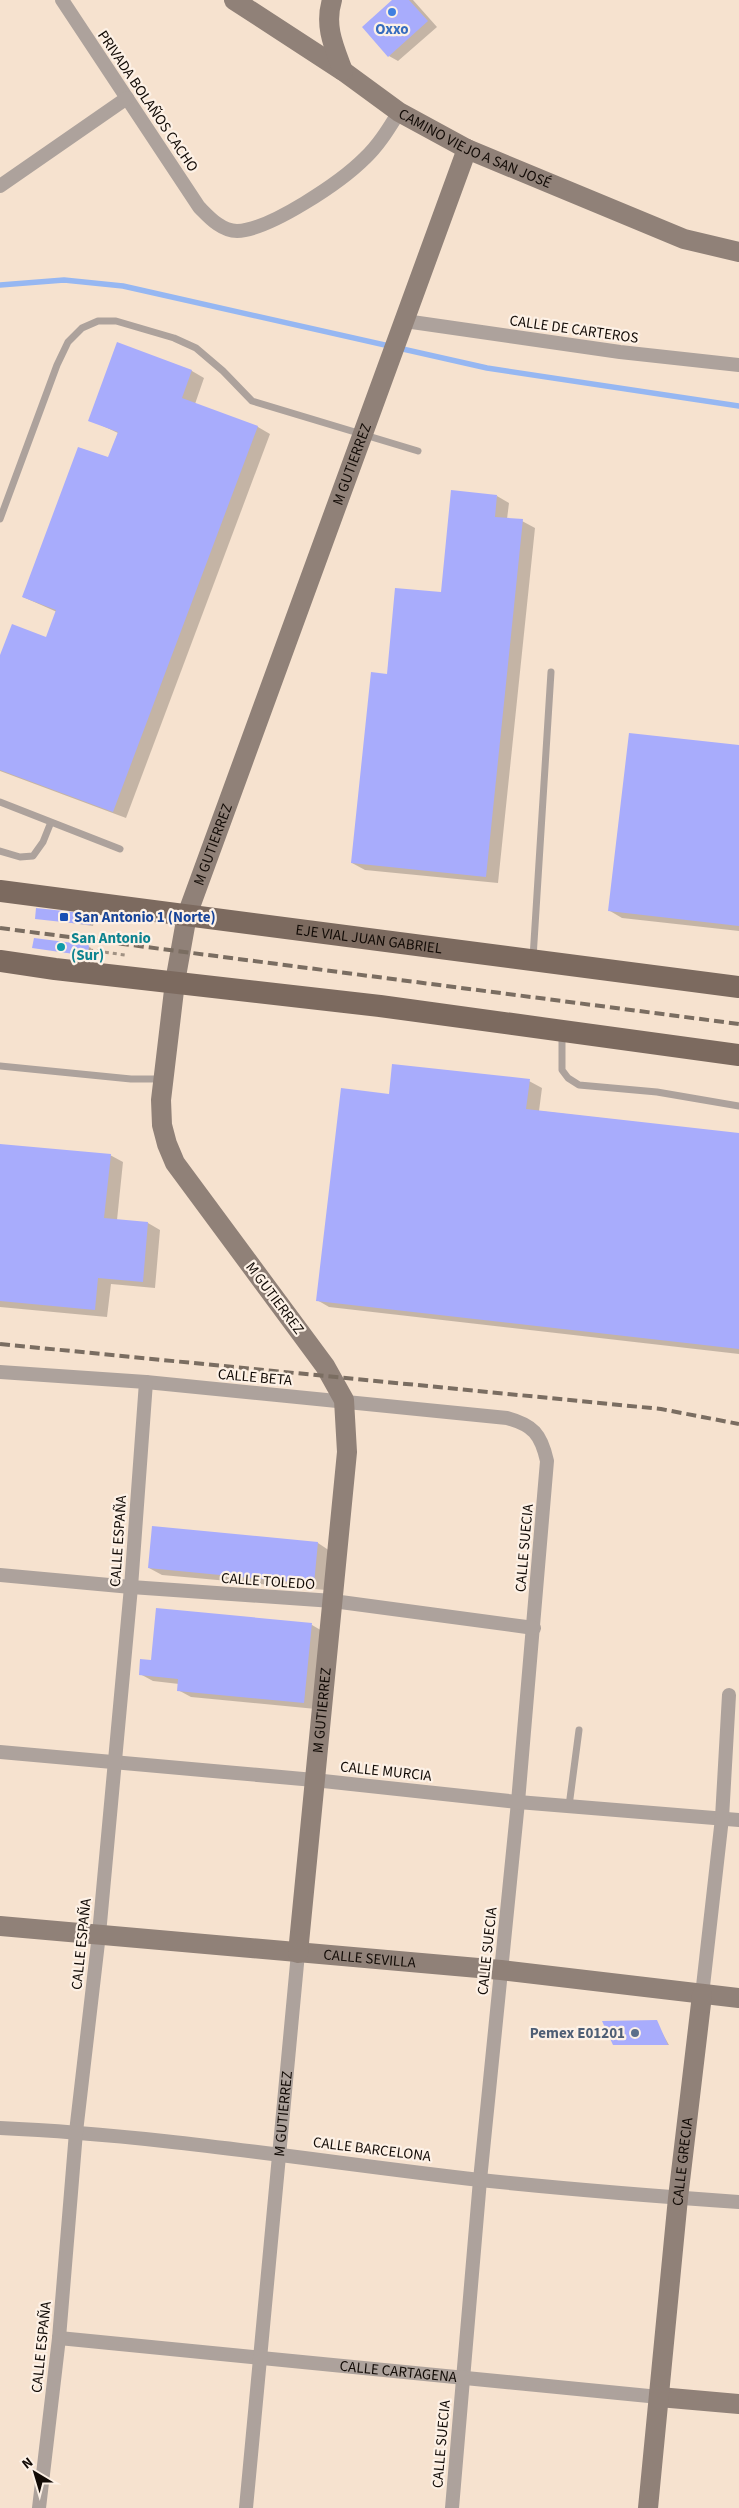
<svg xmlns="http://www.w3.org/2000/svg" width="739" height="2508" font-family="'Source Sans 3',sans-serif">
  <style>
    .shadow { fill: #0003 }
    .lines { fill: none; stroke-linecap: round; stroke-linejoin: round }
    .stream { stroke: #96b7f2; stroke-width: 5.5 }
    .building { fill: #a8acfc }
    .path { stroke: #a09183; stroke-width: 3; stroke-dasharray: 4 4; stroke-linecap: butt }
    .lane { stroke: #ada29c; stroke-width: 7 }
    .street { stroke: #ada29c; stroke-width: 14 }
    .secondary { stroke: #908178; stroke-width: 20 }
    .primary { stroke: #7c6a5f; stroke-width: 22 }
    .rail { stroke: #7a6d61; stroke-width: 4; stroke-dasharray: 10 5; stroke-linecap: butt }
    .shop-dot { fill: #3f7fe0; stroke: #fdf1e6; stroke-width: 2 }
    .transit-dot { fill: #1a4fb4; stroke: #fdf1e6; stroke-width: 2 }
    .culture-dot { fill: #0f9aa8; stroke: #fdf1e6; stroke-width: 2 }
    .service-dot { fill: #5c6f8a; stroke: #fdf1e6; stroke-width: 2 }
    .labels { text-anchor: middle; stroke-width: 4.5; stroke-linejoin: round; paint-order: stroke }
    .shop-label { font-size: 15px; font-weight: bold; fill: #366cbe; stroke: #fdf1e6 }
    .street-label { font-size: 15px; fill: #120b06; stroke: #fdf1e6 }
    .transit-label { font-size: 15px; font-weight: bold; fill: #164399; stroke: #fdf1e6; text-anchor: start }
    .culture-label { font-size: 15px; font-weight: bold; fill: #0d838f; stroke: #fdf1e6; text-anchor: start }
    .service-label { font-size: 15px; font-weight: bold; fill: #4e5e75; stroke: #fdf1e6; text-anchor: end }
  </style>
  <rect width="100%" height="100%" fill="#f6e2cf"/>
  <!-- shadow -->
  <path class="shadow" d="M394,0H413L437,27L398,61L389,56Z
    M118,344L192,371L204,378L195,404L258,427L270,434L126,818L0,771V659L47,639L57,612L23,597L109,459L118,433L90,420Z
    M497,496L509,503L507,519L522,521L535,528L498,883L365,870L352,863L388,675L442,594Z
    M739,746V931L622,918L610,911Z
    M92,916L95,917L93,926L37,918Z
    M88,946L91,948L90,956L34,947Z
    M529,1081L542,1088L539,1111L739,1134V1354L329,1307L317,1300L390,1095Z
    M0,1145L110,1155L123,1162L117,1220L148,1223L160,1230L155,1288L111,1284L107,1317L0,1307Z
    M318,1543L330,1551L326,1590L162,1575L149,1568Z
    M312,1625L324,1632L316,1709L191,1697L178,1690L179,1684L153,1681L140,1674L152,1661Z
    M656,2022L669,2045L614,2044Z"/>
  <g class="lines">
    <!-- stream -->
    <path class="stream" d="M0,285L64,280L123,286L487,368L739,406"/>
  </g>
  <!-- building -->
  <path class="building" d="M392,0H409L428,21L388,57L362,27Z
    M117,342L192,370L182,398L258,426L113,812L0,770V655L12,624L46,637L56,610L22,597L78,447L108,457L118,432L88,421Z
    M451,490L497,495L495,517L523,519L486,877L351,863L371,672L387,674L395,588L441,592Z
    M629,733L739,745V926L608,911Z
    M36,908L92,914V921L90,925L35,919Z
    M34,938L89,945L88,956L32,948Z
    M392,1064L530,1079L526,1109L739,1133V1349L316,1301L341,1088L389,1094Z
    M0,1144L111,1154L104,1218L148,1222L143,1282L98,1278L95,1310L0,1301Z
    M152,1526L318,1542L314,1584L148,1568Z
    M156,1608L312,1623L304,1703L177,1691L178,1679L139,1675L140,1659L151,1660Z
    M657,2020L668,2045H613L602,2021Z"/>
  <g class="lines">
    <!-- path -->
    <path class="path" d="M89,950L125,955"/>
    <!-- lane -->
    <path class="lane" d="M0,519L57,365L68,342L82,328L98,321H116L174,338L196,348L223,371L252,401L418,451
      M0,802L120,849
      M0,851L20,857L33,856L43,842L51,822
      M533,958L551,672
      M562,1035V1070L568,1078L579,1085L657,1092L739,1106
      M0,1066L131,1079H163
      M569,1806L579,1730"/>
    <!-- street -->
    <g class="street">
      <path d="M62,0L199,207C209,217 221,231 237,231C270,230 341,182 365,158C379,145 389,128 399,112"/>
      <path d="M0,186L127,98"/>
      <path d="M405,321L620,352L739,365"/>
      <path d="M0,1372L146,1382L507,1418C533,1425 541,1434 547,1461L518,1802L480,2180L452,2508"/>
      <path d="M0,1575L131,1587L333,1601L534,1628"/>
      <path d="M0,1752L314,1780L518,1802L739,1820"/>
      <path d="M702,1995L722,1818L729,1695"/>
      <path d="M0,2128C161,2135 320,2162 480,2180C566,2189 653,2196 739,2202"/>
      <path id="s1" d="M59,2338L659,2397"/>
      <path d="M39,2508L59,2338L76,2132L99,1934L131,1587L146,1382"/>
      <path id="s2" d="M246,2508L298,1953"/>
    </g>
    <!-- secondary -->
    <g class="secondary">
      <path id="s3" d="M234,0L343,71L399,112L467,149L684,239L739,252"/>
      <path d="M332,0C324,26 334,47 343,71"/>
      <path id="s4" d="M0,1926L501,1970L739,1998"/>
      <path id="s5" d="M298,1953L347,1452L344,1400L325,1366L175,1163L167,1144L162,1125L161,1100L175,982L187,915L467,149"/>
      <path d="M659,2397L739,2404"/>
      <path id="s6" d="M648,2508L678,2198L702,1995"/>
    </g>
    <!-- primary -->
    <g class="primary">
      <path id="s7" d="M0,891L739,987"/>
      <path d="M0,961L55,969L380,1006L739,1055"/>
    </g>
    <!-- rail -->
    <path class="rail" d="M0,928L739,1024
      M0,1344L661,1409L739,1424"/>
  </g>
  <!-- markers -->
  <circle class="shop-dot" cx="392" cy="12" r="5"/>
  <rect class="transit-dot" x="59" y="912" width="10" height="10" rx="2.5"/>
  <circle class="culture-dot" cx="61" cy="947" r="5"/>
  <circle class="service-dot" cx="635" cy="2033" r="5"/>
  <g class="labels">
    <!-- shop labels -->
    <g class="shop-label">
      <text x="392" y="34">Oxxo</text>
    </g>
    <!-- street labels -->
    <g class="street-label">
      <text transform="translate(148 101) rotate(56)" y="5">PRIVADA BOLAÑOS CACHO</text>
      <text dy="5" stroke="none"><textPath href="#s3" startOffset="284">CAMINO VIEJO A SAN JOSÉ</textPath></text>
      <text transform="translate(574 329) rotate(8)" y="5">CALLE DE CARTEROS</text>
      <text dy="5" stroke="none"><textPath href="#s5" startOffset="1579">M GUTIERREZ</textPath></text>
      <text dy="5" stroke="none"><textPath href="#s5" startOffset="1174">M GUTIERREZ</textPath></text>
      <text dy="5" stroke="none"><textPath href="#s7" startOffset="372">EJE VIAL JUAN GABRIEL</textPath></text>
      <text transform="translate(275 1298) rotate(53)" y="5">M GUTIERREZ</text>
      <text transform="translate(255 1377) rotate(5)" y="5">CALLE BETA</text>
      <text transform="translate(118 1541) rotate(-86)" y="5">CALLE ESPAÑA</text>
      <text transform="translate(524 1548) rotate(-85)" y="5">CALLE SUECIA</text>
      <text transform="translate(268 1581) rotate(4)" y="5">CALLE TOLEDO</text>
      <text dy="5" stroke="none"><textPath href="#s5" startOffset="244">M GUTIERREZ</textPath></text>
      <text transform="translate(386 1771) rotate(6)" y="5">CALLE MURCIA</text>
      <text transform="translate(81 1944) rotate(-84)" y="5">CALLE ESPAÑA</text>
      <text transform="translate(487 1951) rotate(-84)" y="5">CALLE SUECIA</text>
      <text dy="5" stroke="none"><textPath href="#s4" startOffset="371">CALLE SEVILLA</textPath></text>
      <text dy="5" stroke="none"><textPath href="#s2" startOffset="396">M GUTIERREZ</textPath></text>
      <text transform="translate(372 2149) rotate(7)" y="5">CALLE BARCELONA</text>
      <text dy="5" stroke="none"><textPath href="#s6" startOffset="348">CALLE GRECIA</textPath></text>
      <text transform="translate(41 2347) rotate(-84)" y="5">CALLE ESPAÑA</text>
      <text dy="5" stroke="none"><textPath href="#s1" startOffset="341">CALLE CARTAGENA</textPath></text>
      <text transform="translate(441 2444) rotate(-85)" y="5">CALLE SUECIA</text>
    </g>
    <!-- transit labels -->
    <g class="transit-label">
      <text x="74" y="922">San Antonio 1 (Norte)</text>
    </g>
    <!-- culture labels -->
    <g class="culture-label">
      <text x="71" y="943">San Antonio<tspan x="71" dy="17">(Sur)</tspan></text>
    </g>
    <!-- service labels -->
    <g class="service-label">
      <text x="625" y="2038">Pemex E01201</text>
    </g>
  </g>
  <!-- north arrow -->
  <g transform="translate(35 2473) rotate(322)" stroke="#fdf1e6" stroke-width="4" paint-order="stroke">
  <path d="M0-4L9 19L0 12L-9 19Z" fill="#120b06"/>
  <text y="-8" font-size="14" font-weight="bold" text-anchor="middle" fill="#120b06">N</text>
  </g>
</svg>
